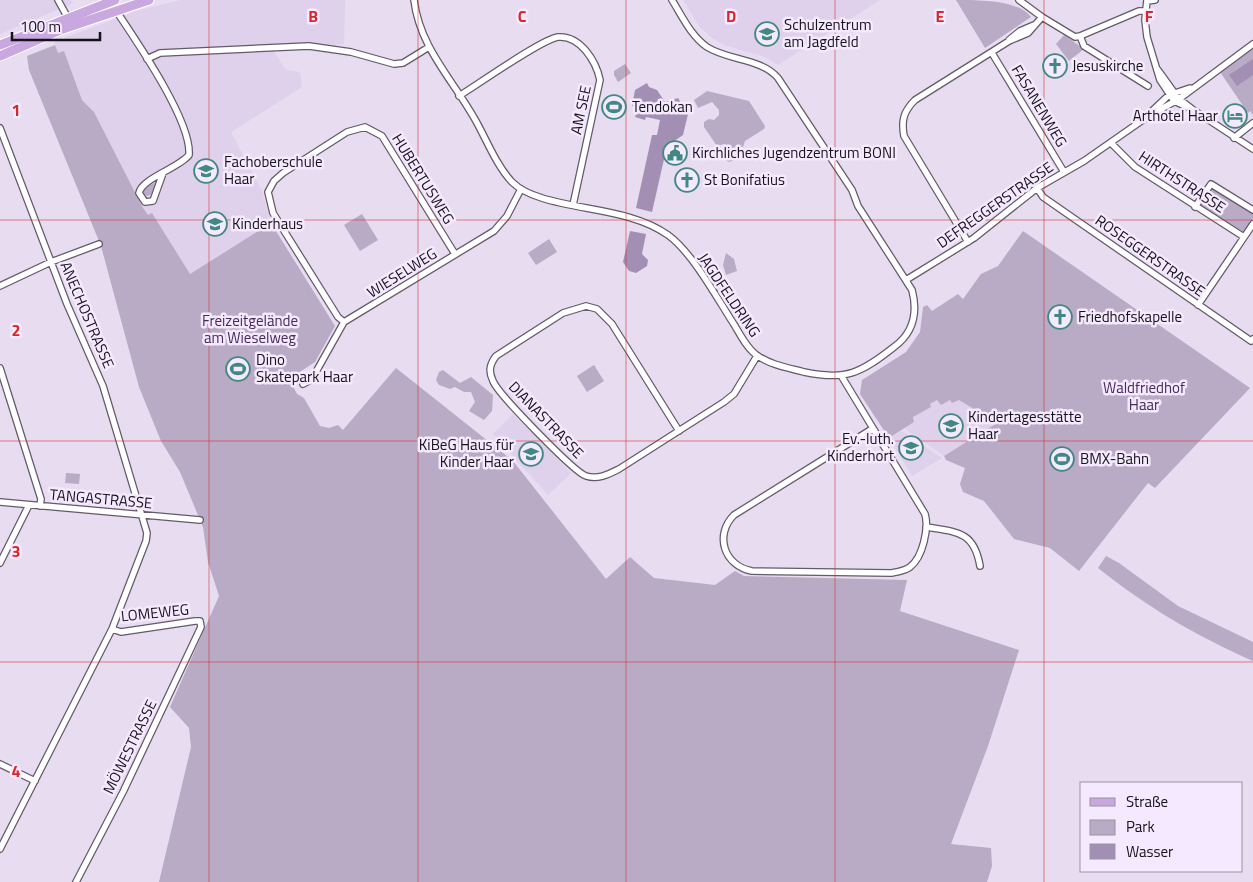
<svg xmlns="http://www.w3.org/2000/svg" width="1253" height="882" font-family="'Titillium Web',sans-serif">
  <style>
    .built { fill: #dfd0eb }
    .green { fill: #b9aac5 }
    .water { fill: #a48fb4 }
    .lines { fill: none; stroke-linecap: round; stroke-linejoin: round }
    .minor-casing { stroke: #645a6b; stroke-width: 8 }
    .primary-casing { stroke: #fff; stroke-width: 11 }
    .minor { stroke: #fff; stroke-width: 5.5 }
    .primary { stroke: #c9a7df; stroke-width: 9 }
    .grid { fill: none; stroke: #d62828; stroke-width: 1; stroke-opacity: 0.55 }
    .labels { text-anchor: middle; stroke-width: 5; stroke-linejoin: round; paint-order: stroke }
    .poi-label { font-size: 15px; fill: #161219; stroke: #f4e9fe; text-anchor: start }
    .street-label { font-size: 15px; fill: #161219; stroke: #f4e9fe }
    .park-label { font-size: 15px; fill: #482a5b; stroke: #f4e9fe }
    .grid-label { font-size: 16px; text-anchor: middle; font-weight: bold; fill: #d62828; stroke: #f4e9fe; stroke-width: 5; stroke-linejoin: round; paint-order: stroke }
  </style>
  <rect width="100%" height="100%" fill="#e7dcf0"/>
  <!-- built -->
  <path class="built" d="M0,0H70L74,3L0,34Z
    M181,0H345L344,44L273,50L286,70L300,72L302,87L231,132L262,191L271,223L190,274L152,214L148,215L143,208L94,112L82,100L64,51L58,53L54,42L136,11Z
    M683,0H880L778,65L765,57L724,45L712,38L700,27Z
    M937,400H959L997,423L944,456L905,429L914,422L913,417L931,407L930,404Z
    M513,414L571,473L548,495L493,434Z
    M902,431L942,458L912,476L889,438Z"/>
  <!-- green -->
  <path class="green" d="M956,0C979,0 1019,0 1031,17L985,48Z
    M1064,35L1084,49L1069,61L1056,44Z
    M55,45L58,53L64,51L82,100L94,112L143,208L148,215L152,213L190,274L271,223L335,326L315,362L289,379L297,394L304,398L320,426L329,428L338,425L343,430L396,368L513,461L606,579L630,557L654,578L715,585L735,571L744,576L907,580L900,611L1019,650L988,746L951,844L991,848L992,866L987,882H159L191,747L189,728L170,707L219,596L208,562L203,527L180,472L161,441L139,387L101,246L29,70L27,56Z
    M1253,48V115L1250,111L1248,113L1220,72Z
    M625,64L631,73L618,82L614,75V71Z
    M707,91L749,101L765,126L764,129L745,141L743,147L726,150L724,144L717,146L704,127V122L709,119L714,120L719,115V110L712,102L698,108L694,100Z
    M737,151L736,159L729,162L724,159L723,153Z
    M156,182L151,195L144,196L142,193L145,188Z
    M1211,187L1253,212V218L1244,232L1199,205Z
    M362,214L378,240L360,251L344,225Z
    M1023,231L1250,388L1155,488L1148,483L1079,571L1050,548L1014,539L984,501L963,492L960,484L965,468L946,460L944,456L997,423L959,400L952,403L950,400L941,405L937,400L930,404L931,407L913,417L914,422L889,438L860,394L862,380L906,352L920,332L923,307L927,305L932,311L958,294L963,299L981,274L998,266Z
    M549,239L557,252L536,265L528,253Z
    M726,253L734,259L737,271L726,275L723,265Z
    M594,365L604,381L587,392L577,376Z
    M443,370L460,383L471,377L493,395L492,411L484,420L469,411L475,402L471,392H464L455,387L450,389L439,385L436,380L439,372Z
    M66,473L80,474L79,484L65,483Z
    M1106,556L1119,563L1178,606L1253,642V661C1193,634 1150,609 1098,568Z"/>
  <!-- water -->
  <path class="water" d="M1253,59V75L1237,86L1229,75Z
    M647,83L649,87L657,90L665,102L678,98L688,114L683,135L667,146L652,212L636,208L652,135H657L660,120L646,117L645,120L635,117L638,107L632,106L635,90Z
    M630,231L646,234L642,254L648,260L647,266L636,273L629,271L623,262Z"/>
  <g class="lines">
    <!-- minor casing -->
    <g class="minor-casing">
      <path id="minor" d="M58,0L69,20
        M109,0C130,32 192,119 189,155C179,168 142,178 139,193L145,202L153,201L163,173
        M414,0C420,49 455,82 477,123C488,143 497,166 512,182C520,190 532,195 542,198C583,211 633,210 668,235C693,253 718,300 735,326C741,336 748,350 758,356C771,365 789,368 804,372C846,381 861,373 894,347C913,333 918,313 912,290L858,206L852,190L778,78C761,58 729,61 707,47C691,36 682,16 672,0
        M1019,0L1042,17L1075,37L1080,36L1084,46L1148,86
        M1147,0L1145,20L1147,37L1160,80L1174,101L1192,109
        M1147,1L1155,0
        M1080,36L1139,11H1145
        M1009,40L1020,31L1034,25
        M992,53L1064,172
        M147,59L160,53L309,46L351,52L394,64L403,63L429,47
        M1158,70L1179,99L1192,109L1253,149
        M459,96C477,85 542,39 558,37C580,35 596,61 600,80L573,205
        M1152,111L1169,95L1190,88
        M0,128L67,304L103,386L147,533L146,541L112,629L0,849
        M1234,138L1253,123
        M1111,143L1135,167L1244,237
        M1037,188L1043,197L1066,213L1251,341L1253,339
        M1195,207L1211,184L1253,210
        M968,242L904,136C901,120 904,111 915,100L1009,41L1028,33L1042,17
        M906,280L974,238L1037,188L1084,161L1147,117L1179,99L1253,44
        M0,286L51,262L99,244
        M1198,305L1253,224
        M344,322L338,317L273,213L268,192L274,181L283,173L347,132L365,127L382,136L455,254
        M0,368L41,499L40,506
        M842,377L925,514C929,528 923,557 910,567C905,571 897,572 891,573L752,571C724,566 714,535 734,515L872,429
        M303,384L312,379L344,322L494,231L507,216L521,189
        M679,431L612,324L597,309L586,306L563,313L496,356C490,364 488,371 493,381C498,394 574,472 586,476C598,480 609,474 619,469L724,402L734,394L757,356
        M0,502L200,520
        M926,527C957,532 974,531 980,566
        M0,563L29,505
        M0,764L35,781
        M76,882L123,792L201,627L200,621H195L121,632L112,629"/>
    </g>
    <!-- primary casing -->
    <g class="primary-casing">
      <path id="primary" d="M0,45L115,0
        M0,56L60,30L149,0"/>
    </g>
    <!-- minor -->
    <use href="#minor" class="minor"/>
    <!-- primary -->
    <use href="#primary" class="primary"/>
  </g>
  <!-- grid -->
  <path class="grid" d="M209,0V882M418,0V882M626,0V882M835,0V882M1044,0V882M0,220H1253M0,441H1253M0,662H1253"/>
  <!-- icons -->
  <defs>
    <g id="school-ring" transform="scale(1.25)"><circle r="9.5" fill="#f4e9fe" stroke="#418882" stroke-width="1.5"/><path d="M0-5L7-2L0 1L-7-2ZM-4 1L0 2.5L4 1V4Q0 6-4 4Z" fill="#418882"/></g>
    <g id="church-ring" transform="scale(1.25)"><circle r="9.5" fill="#f4e9fe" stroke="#418882" stroke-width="1.5"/><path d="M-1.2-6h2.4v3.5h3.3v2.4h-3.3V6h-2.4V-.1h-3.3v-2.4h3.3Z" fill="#418882"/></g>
    <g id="stadium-ring" transform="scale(1.25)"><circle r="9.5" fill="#f4e9fe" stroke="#418882" stroke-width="1.5"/><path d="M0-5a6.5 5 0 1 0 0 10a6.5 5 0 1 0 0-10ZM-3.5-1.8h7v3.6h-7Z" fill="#418882"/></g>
    <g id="hotel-ring" transform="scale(1.25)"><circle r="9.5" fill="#f4e9fe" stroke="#418882" stroke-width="1.5"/><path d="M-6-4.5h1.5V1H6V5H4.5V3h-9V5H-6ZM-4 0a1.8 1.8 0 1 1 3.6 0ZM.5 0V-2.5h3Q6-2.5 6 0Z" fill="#418882"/></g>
    <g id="civic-ring" transform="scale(1.25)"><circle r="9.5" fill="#f4e9fe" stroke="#418882" stroke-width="1.5"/><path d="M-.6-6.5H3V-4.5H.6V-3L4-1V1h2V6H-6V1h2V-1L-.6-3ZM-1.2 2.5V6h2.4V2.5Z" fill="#418882"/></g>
  </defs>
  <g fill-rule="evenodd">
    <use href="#school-ring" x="767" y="34"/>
    <use href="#church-ring" x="1055" y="66"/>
    <use href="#stadium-ring" x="614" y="107"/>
    <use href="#hotel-ring" x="1235" y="116"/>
    <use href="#civic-ring" x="675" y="153"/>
    <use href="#school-ring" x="206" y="171"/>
    <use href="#church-ring" x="687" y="180"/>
    <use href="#school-ring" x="215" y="224"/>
    <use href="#church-ring" x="1060" y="317"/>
    <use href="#stadium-ring" x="238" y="369"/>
    <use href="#school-ring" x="951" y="426"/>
    <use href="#school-ring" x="911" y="448"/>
    <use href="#school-ring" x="531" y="454"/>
    <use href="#stadium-ring" x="1062" y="459"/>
  </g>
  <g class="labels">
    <!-- poi labels -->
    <g class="poi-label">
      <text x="784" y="30">Schulzentrum<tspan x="784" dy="17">am Jagdfeld</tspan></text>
      <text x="1072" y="71">Jesuskirche</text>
      <text x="632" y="112">Tendokan</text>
      <text x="1218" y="121" text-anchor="end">Arthotel Haar</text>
      <text x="692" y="158">Kirchliches Jugendzentrum BONI</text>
      <text x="224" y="167">Fachoberschule<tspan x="224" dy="17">Haar</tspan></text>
      <text x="704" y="185">St Bonifatius</text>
      <text x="232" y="229">Kinderhaus</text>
      <text x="1078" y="322">Friedhofskapelle</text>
      <text x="256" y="365">Dino<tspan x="256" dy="17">Skatepark Haar</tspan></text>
      <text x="968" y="422">Kindertagesstätte<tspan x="968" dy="17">Haar</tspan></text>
      <text x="894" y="444" text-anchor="end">Ev.-luth.<tspan x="894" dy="17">Kinderhort</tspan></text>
      <text x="514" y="450" text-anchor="end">KiBeG Haus für<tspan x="514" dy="17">Kinder Haar</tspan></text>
      <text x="1080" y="464">BMX-Bahn</text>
    </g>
    <!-- street labels -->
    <g class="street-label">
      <text transform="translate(1039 106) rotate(59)" y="5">FASANENWEG</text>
      <text transform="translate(581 110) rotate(-78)" y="5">AM SEE</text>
      <text transform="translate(423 179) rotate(58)" y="5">HUBERTUSWEG</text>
      <text transform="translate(1182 182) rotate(33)" y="5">HIRTHSTRASSE</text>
      <text transform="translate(995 205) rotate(-35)" y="5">DEFREGGERSTRASSE</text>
      <text transform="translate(1150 256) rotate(35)" y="5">ROSEGGERSTRASSE</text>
      <text transform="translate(402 273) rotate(-32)" y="5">WIESELWEG</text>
      <text transform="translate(729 295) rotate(56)" y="5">JAGDFELDRING</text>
      <text transform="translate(87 315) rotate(67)" y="5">ANECHOSTRASSE</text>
      <text transform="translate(546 420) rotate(46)" y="5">DIANASTRASSE</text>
      <text transform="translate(101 499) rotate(5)" y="5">TANGASTRASSE</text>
      <text transform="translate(155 613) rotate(-6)" y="5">LOMEWEG</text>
      <text transform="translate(130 747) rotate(-64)" y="5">MÖWESTRASSE</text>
    </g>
    <!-- park labels -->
    <g class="park-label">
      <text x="250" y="326">Freizeitgelände<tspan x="250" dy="17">am Wieselweg</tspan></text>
      <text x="1144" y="393">Waldfriedhof<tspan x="1144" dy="17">Haar</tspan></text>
    </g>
  </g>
  <g class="grid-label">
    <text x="313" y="22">B</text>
    <text x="522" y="22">C</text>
    <text x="731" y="22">D</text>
    <text x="940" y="22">E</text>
    <text x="1149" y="22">F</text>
    <text x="16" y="116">1</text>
    <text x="16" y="336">2</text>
    <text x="16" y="557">3</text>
    <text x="16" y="777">4</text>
  </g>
  <!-- legend -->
  <rect x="1080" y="782" width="162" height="90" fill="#f4e9fe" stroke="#9b93a2"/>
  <rect x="1090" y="798" width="25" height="8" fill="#c9a7df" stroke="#9b93a2"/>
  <text x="1126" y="807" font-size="15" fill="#161219">Straße</text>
  <rect x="1090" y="820" width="25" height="15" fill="#b9aac5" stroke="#9b93a2"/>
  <text x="1126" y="832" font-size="15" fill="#161219">Park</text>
  <rect x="1090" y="844" width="25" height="15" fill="#a48fb4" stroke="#9b93a2"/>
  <text x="1126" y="857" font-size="15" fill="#161219">Wasser</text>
  <!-- scale -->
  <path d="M12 32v8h88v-8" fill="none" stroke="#161219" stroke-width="2.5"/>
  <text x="20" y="32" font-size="15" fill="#161219" stroke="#f4e9fe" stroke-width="4" paint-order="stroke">100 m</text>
</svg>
